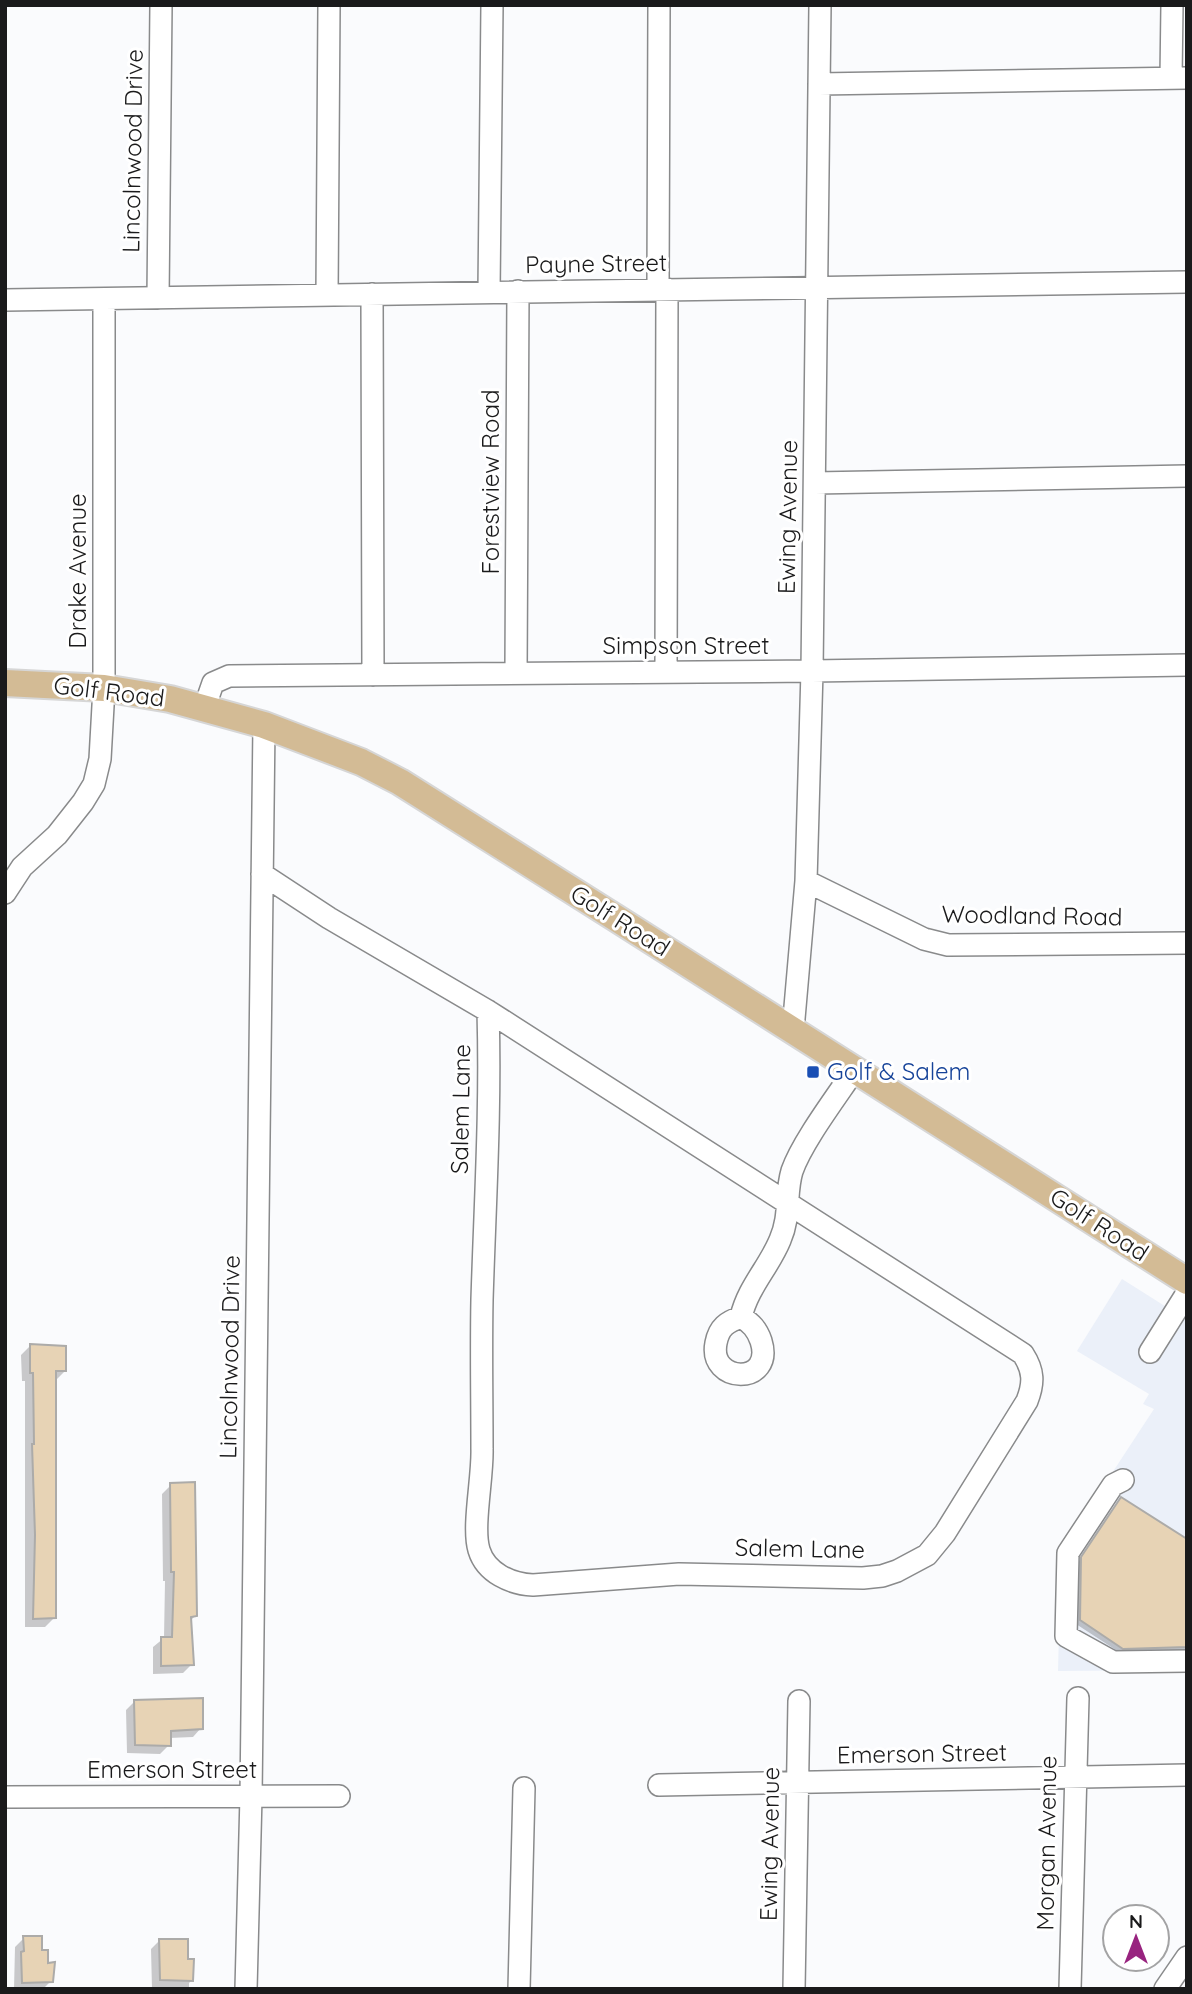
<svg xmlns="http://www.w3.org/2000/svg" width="1192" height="1994" font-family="Quicksand,sans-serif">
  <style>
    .built { fill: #ebf0f9 }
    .shadow { fill: #0003 }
    .building { fill: #e7d3b5; stroke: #acaba9; stroke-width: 2 }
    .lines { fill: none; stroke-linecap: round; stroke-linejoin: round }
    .minor-casing { stroke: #898a8b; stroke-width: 24 }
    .major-casing { stroke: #d6d6d6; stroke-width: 30 }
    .minor { stroke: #fff; stroke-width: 21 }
    .major { stroke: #d3bb95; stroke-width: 26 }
    .transit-dot { fill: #1a4fb4; stroke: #fff; stroke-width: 2.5 }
    .labels { text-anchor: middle; stroke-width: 6; stroke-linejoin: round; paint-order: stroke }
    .street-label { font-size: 24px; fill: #1a1a1b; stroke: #fff }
    .transit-label { font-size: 24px; fill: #164399; stroke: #fff; text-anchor: start }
  </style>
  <rect width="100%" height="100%" fill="#fafbfd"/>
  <!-- built -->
  <path class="built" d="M1122,1279L1187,1320V1670L1058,1671L1061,1551L1154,1409L1143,1404L1149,1394L1077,1351Z"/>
  <!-- shadow -->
  <path class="shadow" d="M30,1346L65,1371L56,1380L54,1618L45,1627H25V1381H22L21,1355Z
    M171,1485L195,1616L190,1621L192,1664L183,1673L153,1674V1647L164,1638L165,1581H163L162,1494Z
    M1117,1503L1187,1541V1651L1119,1652L1076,1624L1078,1563Z
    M135,1701L201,1728L193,1737L169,1738V1745L160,1754L127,1753L126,1710Z
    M24,1938L41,1952L51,1981L43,1989H14L15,1947Z
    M160,1940L186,1961L192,1980L189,1983V1989H152L151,1949Z"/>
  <!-- building -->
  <path class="building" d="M30,1344L66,1346V1371H56V1618L33,1619L35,1535L32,1444H34L33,1373H30Z
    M195,1482L197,1616L191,1617L194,1665L161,1666V1637H172L174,1572H171L170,1483Z
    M1121,1497L1187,1539V1647L1123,1649L1080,1620L1081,1557Z
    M203,1698V1729L171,1731V1746L135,1745L134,1700Z
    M23,1936H42V1950H48V1963L55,1962L53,1982L22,1983L21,1952L24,1951Z
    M159,1939H188V1959H194L193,1981L160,1980Z"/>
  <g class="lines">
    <!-- minor casing -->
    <g class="minor-casing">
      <path id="minor" d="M1171,78L1172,5
        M819,84L1187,78
        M658,289L659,5
        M489,292L492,5
        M372,294L373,675
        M327,295L329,5
        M158,298L161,5
        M5,300L1187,282
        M815,483L1187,476
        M666,672L667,289
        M516,673L518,291
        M205,706L213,683L229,676L812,671L1187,665
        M262,874L329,918L488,1011L1023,1354C1034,1371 1034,1383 1027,1401L945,1533L927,1555L897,1571L882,1576L863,1578L679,1574L533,1585C511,1584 486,1573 479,1550C472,1527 483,1477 482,1449C482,1399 481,1349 482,1300C485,1203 491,1107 488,1011
        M806,881L924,939L948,945L1187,943
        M5,893L22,867L57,835L83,802L94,784L100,759L104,688V299
        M793,1030L806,881L812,671L820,5
        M741,1317C748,1287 769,1267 780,1240C791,1215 785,1194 792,1171C802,1142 837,1096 855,1069
        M741,1317C751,1323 757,1329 761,1341C775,1386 708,1384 716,1343C719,1327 727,1322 741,1317Z
        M1150,1352L1187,1293
        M1123,1480L1113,1485L1068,1553L1066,1636L1113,1662L1187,1661
        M659,1785L1187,1775
        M5,1797L339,1796
        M246,1989L251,1796L264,725
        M519,1989L524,1788
        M794,1989L799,1701
        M1070,1989L1078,1698
        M1165,1989L1187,1957"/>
    </g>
    <!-- major casing -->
    <g class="major-casing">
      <path id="major" d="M5,683L104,688L170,699L264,725L361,762L400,782L619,920L1187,1281"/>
    </g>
    <!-- minor -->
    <use href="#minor" class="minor"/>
    <!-- major -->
    <use href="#major" class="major"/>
  </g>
  <!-- markers -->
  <rect class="transit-dot" x="806" y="1065" width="14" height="14" rx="3.5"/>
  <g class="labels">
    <!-- street labels -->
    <g class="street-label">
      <text transform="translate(133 151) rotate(-89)" y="8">Lincolnwood Drive</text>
      <text transform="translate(596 264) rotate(-1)" y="8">Payne Street</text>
      <text transform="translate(491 482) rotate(-90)" y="8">Forestview Road</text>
      <text transform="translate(788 517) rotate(-89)" y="8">Ewing Avenue</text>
      <text transform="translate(78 571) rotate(-90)" y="8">Drake Avenue</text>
      <text x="686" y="654">Simpson Street</text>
      <text transform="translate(109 692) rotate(7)" y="8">Golf Road</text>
      <text transform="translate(1032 916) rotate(1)" y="8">Woodland Road</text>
      <text transform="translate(620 921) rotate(32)" y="8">Golf Road</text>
      <text transform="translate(461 1109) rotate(-89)" y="8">Salem Lane</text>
      <text transform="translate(1099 1225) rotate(33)" y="8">Golf Road</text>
      <text transform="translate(230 1357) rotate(-89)" y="8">Lincolnwood Drive</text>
      <text transform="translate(800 1549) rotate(1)" y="8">Salem Lane</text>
      <text transform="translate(922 1754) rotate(-1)" y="8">Emerson Street</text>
      <text x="172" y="1778">Emerson Street</text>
      <text transform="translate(1047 1843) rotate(-89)" y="8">Morgan Avenue</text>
      <text transform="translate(770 1844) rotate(-89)" y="8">Ewing Avenue</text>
    </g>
    <!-- transit labels -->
    <g class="transit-label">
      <text x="827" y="1080">Golf &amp; Salem</text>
    </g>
  </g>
  <!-- border -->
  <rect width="1192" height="1994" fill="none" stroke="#1a1a1b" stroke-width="14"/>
  <!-- north arrow -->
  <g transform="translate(1136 1938)"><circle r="33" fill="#ffffff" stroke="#a3a3a4" stroke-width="2"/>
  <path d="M0-5L12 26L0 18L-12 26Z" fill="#98237f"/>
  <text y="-10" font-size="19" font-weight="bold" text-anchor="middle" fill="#1a1a1b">N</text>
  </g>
</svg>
